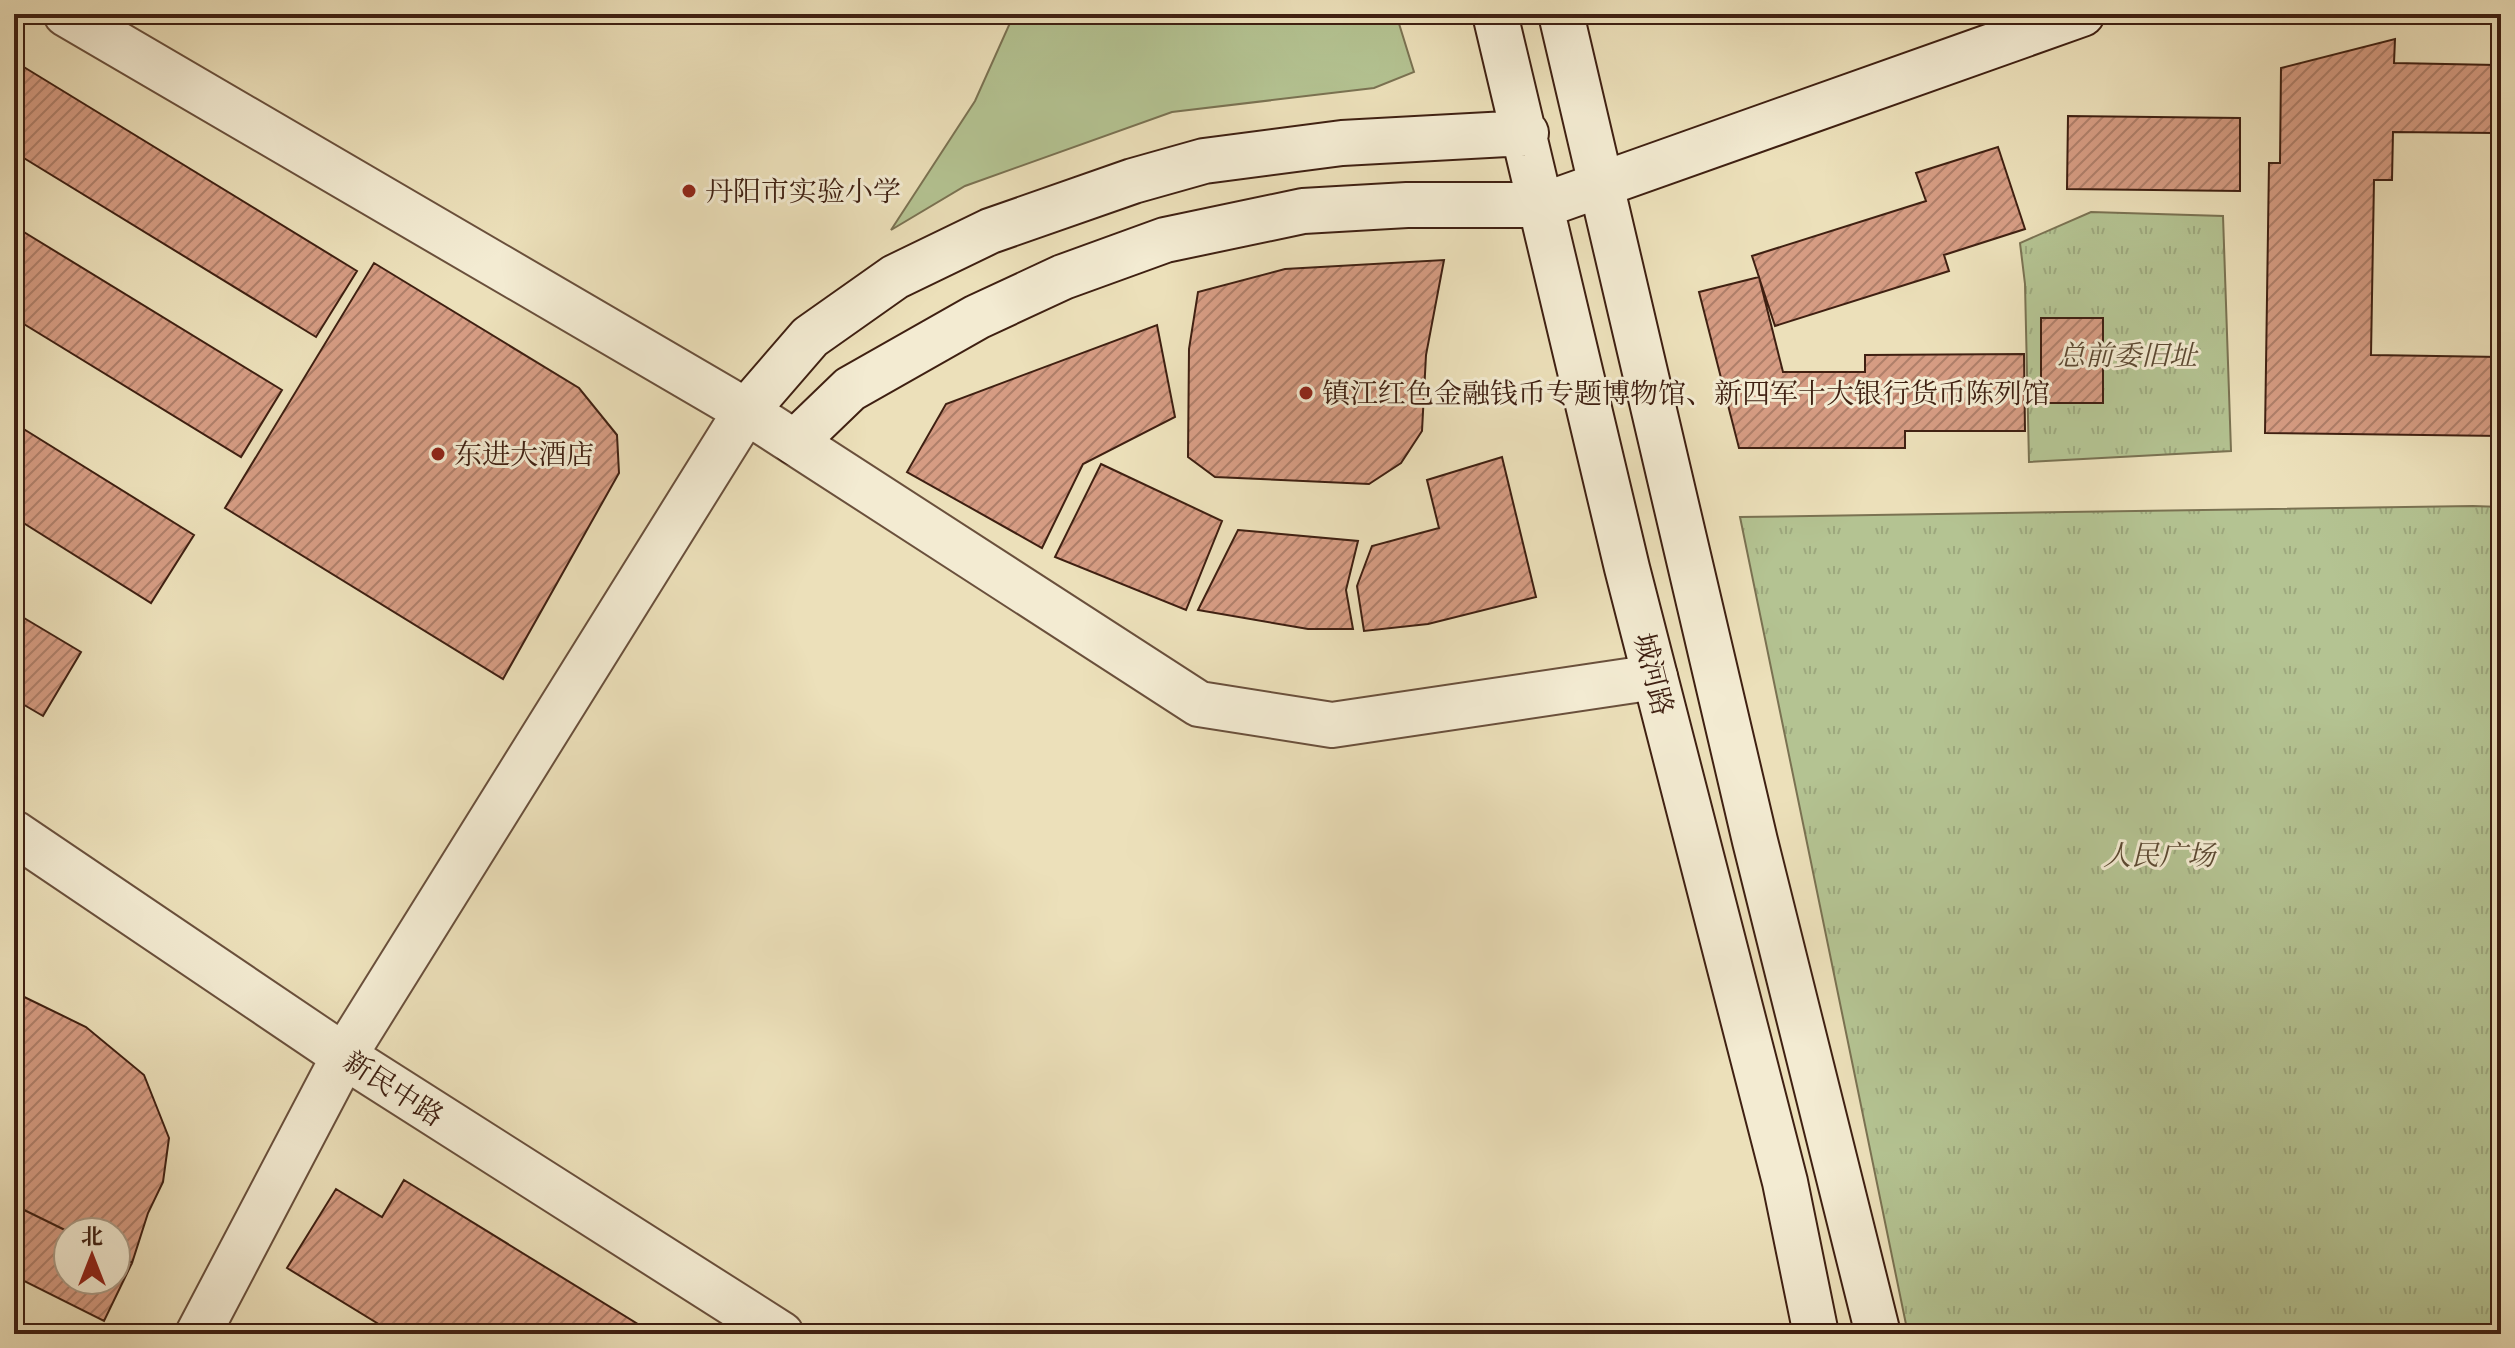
<svg xmlns="http://www.w3.org/2000/svg" width="2515" height="1348" font-family="'Libre Bodoni','Noto Serif SC',serif">
  <style>
    .grass { fill: #b4c392; stroke: #7a7252; stroke-width: 2 }
    .park { fill: url(#park-tufts); stroke: #7a7252; stroke-width: 2 }
    .building { fill: url(#building-hatch); stroke: #3f2012; stroke-width: 2 }
    .lines { fill: none; stroke-linecap: round; stroke-linejoin: round }
    .tertiary-casing { stroke: #6a503c; stroke-width: 48 }
    .secondary-casing { stroke: #3f2012; stroke-width: 48 }
    .tertiary { stroke: #f3ebd2; stroke-width: 44 }
    .secondary { stroke: #f3ebd2; stroke-width: 44 }
    .poi-dot { fill: #8f2418; stroke: #f3ebd2; stroke-width: 3 }
    .labels { text-anchor: middle; stroke-width: 6; stroke-linejoin: round; paint-order: stroke }
    .poi-label { font-size: 28px; fill: #3f2012; stroke: #f3ebd2; text-anchor: start }
    .park-label { font-size: 28px; font-style: italic; fill: #5c4932; stroke: #f3ebd2 }
    .street-label { font-size: 28px; fill: #3f2012; stroke: #f3ebd2 }
  </style>
  <defs>
    <pattern id="park-tufts" width="24" height="20" patternUnits="userSpaceOnUse" patternTransform="scale(2)"><rect width="24" height="20" fill="#b4c392"/><path d="M3 7l-1-3M5 7V3M7 7l1-3M15 17l-1-3M17 17v-4M19 17l1-3" fill="none" stroke="#9ca77d"/></pattern>
    <pattern id="building-hatch" width="6" height="6" patternUnits="userSpaceOnUse" patternTransform="scale(2)"><rect width="6" height="6" fill="#d69c83"/><path d="M-1 1l2-2M0 6l6-6M5 7l2-2" fill="none" stroke="#af7f6a"/></pattern>
  </defs>
  <rect width="100%" height="100%" fill="#ece0ba"/>
  <filter id="stains"><feTurbulence type="fractalNoise" baseFrequency=".0025" numOctaves="4"/><feColorMatrix values="0 0 0 0 .2 0 0 0 0 .09 0 0 0 0 .02 0 0 0 .5 -.17"/></filter>
  <radialGradient id="worn" r=".72"><stop offset=".6" stop-color="#630" stop-opacity="0"/><stop offset="1" stop-color="#630" stop-opacity=".3"/></radialGradient>
  <!-- grass -->
  <path class="grass" d="M1014,14H1396L1414,72L1374,88L1172,112L965,186L891,230L975,101Z"/>
  <!-- park -->
  <path class="park" d="M2091,212L2223,216L2231,451L2029,462L2025,284L2020,243Z
    M2473,506L2501,507V1334H1908L1740,517Z"/>
  <!-- building -->
  <path class="building" d="M2395,39L2394,63L2496,65L2495,133L2393,132L2392,180H2374L2371,355L2501,357V436L2265,433L2269,163H2280L2281,68Z
    M14,61L357,271L316,337L14,152Z
    M2068,116L2240,118V191L2067,189Z
    M1998,147L2025,229L1944,255L1949,271L1775,326L1752,256L1926,201L1916,173Z
    M14,226L282,390L241,457L14,318Z
    M1444,260L1426,355L1422,431L1401,463L1369,484L1215,477L1188,457L1189,349L1198,292L1285,269Z
    M374,263L579,388L617,435L619,473L503,679L225,508Z
    M1759,277L1783,372H1865V355L2024,354L2025,431H1905V448H1739L1699,292Z
    M2041,318H2103V403H2041Z
    M1157,325L1175,417L1083,464L1042,548L907,472L946,404Z
    M14,423L194,535L151,603L14,517Z
    M1502,457L1536,597L1428,624L1364,631L1357,586L1372,546L1439,528L1427,480Z
    M1101,464L1222,521L1186,610L1055,557Z
    M1238,530L1358,541L1346,590L1353,629H1308L1198,610Z
    M14,612L81,652L43,716L14,699Z
    M14,992L86,1027L144,1075L169,1138L163,1182L148,1213L132,1263L116,1255V1232H69L14,1205Z
    M404,1180L654,1334H395L287,1268L336,1189L382,1217Z
    M14,1205L69,1232L68,1280H116V1255L132,1263L104,1321L14,1276Z"/>
  <g class="lines">
    <!-- tertiary casing -->
    <g class="tertiary-casing">
      <path id="tertiary" d="M66,14L746,411L1199,704L1332,725L1655,677
        M14,833L344,1056L781,1334
        M198,1334L344,1056L746,411"/>
    </g>
    <!-- secondary casing -->
    <g class="secondary-casing">
      <path id="secondary" d="M1495,14L1627,568L1785,1182L1816,1334
        M1561,14L1755,841L1878,1334
        M746,411L810,337L895,277L990,231L1133,181L1204,161L1342,143L1526,133
        M795,442L850,389L977,317L1063,277L1165,240L1303,211L1407,205H1544L2082,14"/>
    </g>
    <!-- tertiary -->
    <use href="#tertiary" class="tertiary"/>
    <!-- secondary -->
    <use href="#secondary" class="secondary"/>
  </g>
  <!-- markers -->
  <g class="poi-dot">
    <circle cx="689" cy="191" r="8"/>
    <circle cx="1306" cy="393" r="8"/>
    <circle cx="438" cy="454" r="8"/>
  </g>
  <g class="labels">
    <!-- poi labels -->
    <g class="poi-label">
      <text x="705" y="201">丹阳市实验小学</text>
      <text x="1322" y="403">镇江红色金融钱币专题博物馆、新四军十大银行货币陈列馆</text>
      <text x="454" y="464">东进大酒店</text>
    </g>
    <!-- park labels -->
    <g class="park-label">
      <text x="2127" y="365">总前委旧址</text>
      <text x="2159" y="865">人民广场</text>
    </g>
    <!-- street labels -->
    <g class="street-label">
      <text transform="translate(1654 674) rotate(76)" y="10">城河路</text>
      <text transform="translate(394 1088) rotate(33)" y="10">新民中路</text>
    </g>
  </g>
  <!-- margin -->
  <rect width="2515" height="1348" fill="none" stroke="#ece0ba" stroke-width="48"/>
  <rect x="16" y="16" width="2483" height="1316" fill="none" stroke="#3f2012" stroke-width="4"/>
  <rect x="24" y="24" width="2467" height="1300" fill="none" stroke="#3f2012" stroke-width="2"/>
  <!-- north arrow -->
  <g transform="translate(92 1256)"><circle r="38" fill="#f3ebd2" stroke="#ab9a85" stroke-width="2"/>
  <path d="M0-6L14 30L0 20L-14 30Z" fill="#8f2418"/>
  <text y="-12" font-size="22" font-weight="bold" text-anchor="middle" fill="#3f2012">北</text>
  </g>
  <rect width="100%" height="100%" filter="url(#stains)"/>
  <rect width="100%" height="100%" fill="url(#worn)"/>
</svg>
